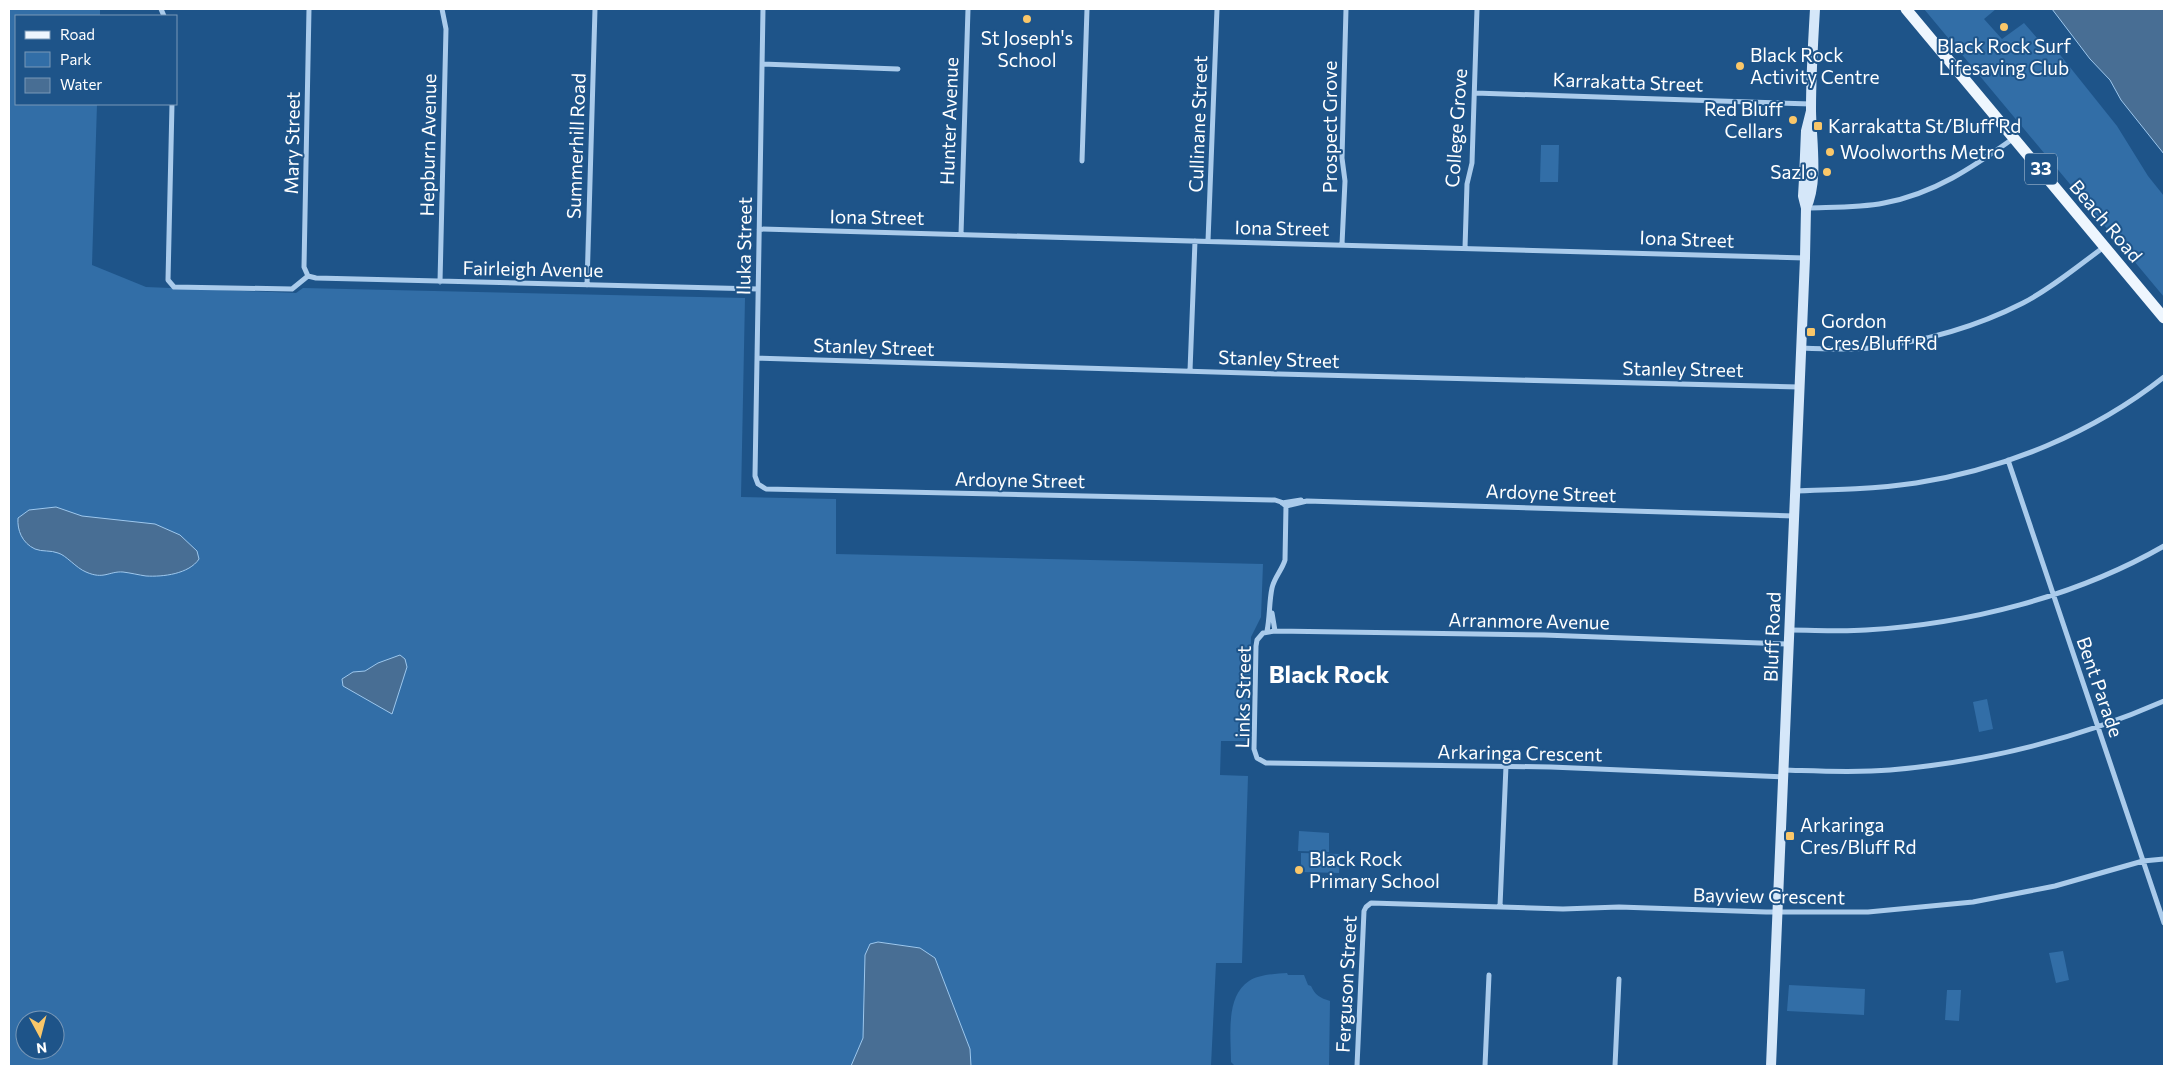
<svg xmlns="http://www.w3.org/2000/svg" width="2173" height="1075" font-family="Commissioner,sans-serif">
  <style>
    .green { fill: #326ea7; fill-rule: evenodd }
    .water { fill: #486e94; stroke: #9dc7ed }
    .lines { fill: none; stroke-linecap: round; stroke-linejoin: round }
    .minor { stroke: #aacbeb; stroke-width: 5 }
    .secondary { stroke: #d5e7f9; stroke-width: 10 }
    .primary { stroke: #eef6fe; stroke-width: 11 }
    .poi-dot { fill: #fac769; stroke: #1e5489; stroke-width: 2 }
    .labels { text-anchor: middle; stroke-width: 4; stroke-linejoin: round; paint-order: stroke }
    .shield { fill: #1e5489; stroke: #bcccdc; stroke-width: 1 }
    .shield-label { font-size: 18px; font-weight: bold; fill: #fff }
    .poi-label { font-size: 19px; fill: #fff; stroke: #1e5489; text-anchor: start }
    .street-label { font-size: 19px; fill: #fff; stroke: #1e5489 }
    .district-label { font-size: 24px; font-weight: bold; fill: #fff; stroke: #1e5489 }
  </style>
  <rect width="100%" height="100%" fill="#1e5489"/>
  <!-- green -->
  <path class="green" d="M9,9H100V16H16V104H97L92,265L146,287L296,293L303,288L745,298L741,497L836,499V554L1263,564L1261,617L1251,637L1249,741H1221L1220,775L1248,776L1242,963H1216L1211,1066H9ZM25,1020H55V1050H25Z
    M1924,9H1996L1984,19L2002,39L2024,23L2045,47L2057,51L2117,126L2148,176L2164,196V297Z
    M1541,145H1559L1558,182H1540Z
    M1987,699L1993,729L1979,732L1973,702Z
    M1299,831L1329,833V852L1298,851Z
    M1301,853L1340,854L1339,873L1301,872Z
    M2063,951L2069,980L2056,983L2049,953Z
    M1287,973L1288,975H1304L1308,985L1311,986C1315,995 1320,998 1330,1001L1329,1066H1235L1231,1062C1231,1036 1225,997 1249,981C1259,974 1276,974 1287,973Z
    M1789,985L1865,989L1864,1015L1787,1011Z
    M1947,990H1961L1959,1021L1945,1020Z"/>
  <!-- water -->
  <path class="water" d="M2052,9H2164V154L2121,100L2110,80L2090,59Z
    M56,507L82,516L155,524L180,535L197,551L199,559C189,574 163,577 146,576C139,575 131,573 123,572C109,571 104,580 86,572C76,568 66,555 58,553C51,550 42,552 35,549C22,543 17,530 18,518L29,510Z
    M400,655L405,659L407,667L392,714L343,686L342,679L353,672L365,671L378,663Z
    M878,942L920,948L935,958L970,1049L971,1066H851L863,1038L865,955L870,944Z"/>
  <g class="lines">
    <!-- minor -->
    <path class="minor" d="M161,9L164,16
      M763,9L755,476L758,484L766,489L1275,500L1281,502L1286,506
      M762,64L898,69
      M1475,93L1811,104
      M172,104L168,280L174,287L292,289L308,276
      M1082,161L1087,9
      M1806,208C1832,207 1859,208 1884,203C1934,194 1973,167 2014,138
      M759,229L1805,258
      M961,234L968,9
      M1208,241L1217,9
      M1342,244L1345,181L1342,158L1346,9
      M1465,248L1467,184L1472,163L1477,9
      M308,276L316,278L758,289
      M308,276L304,267L309,9
      M440,282L446,29L442,9
      M587,285L595,9
      M1801,348C1824,349 1847,350 1870,348C1921,342 1976,327 2023,303C2052,288 2078,266 2104,247
      M757,358L1279,374L1799,387
      M1190,371L1195,241
      M2008,460L2164,923
      M1795,491C1835,490 1876,489 1916,483C2005,469 2093,433 2164,377
      M1282,503L1301,500
      M1286,506L1307,501L1794,516
      M1272,613L1275,631
      M1789,630C1815,630 1840,632 1866,630C1968,624 2075,597 2164,546
      M1267,631C1270,617 1269,602 1272,588C1274,578 1282,570 1285,560L1286,506
      M1783,770C1819,771 1855,773 1890,770C1984,762 2077,739 2164,701
      M1783,777L1551,767L1266,763L1257,758L1254,749L1256,646L1257,640L1263,633L1275,631L1544,635L1788,644
      M1500,906L1506,766
      M1357,1066L1364,911L1366,907L1371,903L1563,909L1619,907L1766,912H1868L1973,902L2055,886L2143,861L2164,859
      M1485,1066L1489,975
      M1615,1066L1619,979"/>
    <!-- secondary -->
    <path class="secondary" d="M1806,208C1819,181 1811,139 1811,109C1811,76 1813,42 1815,9
      M1771,1066L1805,258L1806,208L1803,196L1804,179L1806,131L1811,111"/>
    <!-- primary -->
    <path class="primary" d="M1906,9L2164,318"/>
  </g>
  <!-- markers -->
  <g class="poi-dot">
    <circle cx="1027" cy="19" r="5"/>
    <circle cx="2004" cy="27" r="5"/>
    <circle cx="1740" cy="66" r="5"/>
    <circle cx="1793" cy="120" r="5"/>
    <rect x="1813" y="121" width="10" height="10" rx="2.5"/>
    <circle cx="1830" cy="152" r="5"/>
    <circle cx="1827" cy="172" r="5"/>
    <rect x="1806" y="327" width="10" height="10" rx="2.5"/>
    <rect x="1785" y="831" width="10" height="10" rx="2.5"/>
    <circle cx="1299" cy="870" r="5"/>
  </g>
  <g class="labels">
    <!-- shield labels -->
    <rect class="shield" x="2025" y="153.5" width="32" height="31" rx="4"/>
    <g class="shield-label">
      <text x="2041" y="175">33</text>
    </g>
    <!-- poi labels -->
    <g class="poi-label">
      <text x="1027" y="45" text-anchor="middle">St Joseph's<tspan x="1027" dy="22">School</tspan></text>
      <text x="2004" y="53" text-anchor="middle">Black Rock Surf<tspan x="2004" dy="22">Lifesaving Club</tspan></text>
      <text x="1750" y="62">Black Rock<tspan x="1750" dy="22">Activity Centre</tspan></text>
      <text x="1783" y="116" text-anchor="end">Red Bluff<tspan x="1783" dy="22">Cellars</tspan></text>
      <text x="1828" y="133">Karrakatta St/Bluff Rd</text>
      <text x="1840" y="159">Woolworths Metro</text>
      <text x="1817" y="179" text-anchor="end">Sazlo</text>
      <text x="1821" y="328">Gordon<tspan x="1821" dy="22">Cres/Bluff Rd</tspan></text>
      <text x="1800" y="832">Arkaringa<tspan x="1800" dy="22">Cres/Bluff Rd</tspan></text>
      <text x="1309" y="866">Black Rock<tspan x="1309" dy="22">Primary School</tspan></text>
    </g>
    <!-- street labels -->
    <g class="street-label">
      <text transform="translate(1628 82) rotate(2)" y="7">Karrakatta Street</text>
      <text transform="translate(949 121) rotate(-88)" y="7">Hunter Avenue</text>
      <text transform="translate(1198 124) rotate(-88)" y="7">Cullinane Street</text>
      <text transform="translate(1330 127) rotate(-90)" y="7">Prospect Grove</text>
      <text transform="translate(1456 128) rotate(-86)" y="7">College Grove</text>
      <text transform="translate(292 143) rotate(-89)" y="7">Mary Street</text>
      <text transform="translate(428 145) rotate(-89)" y="7">Hepburn Avenue</text>
      <text transform="translate(576 146) rotate(-88)" y="7">Summerhill Road</text>
      <text transform="translate(877 217) rotate(1)" y="7">Iona Street</text>
      <text transform="translate(2106 221) rotate(50)" y="7">Beach Road</text>
      <text transform="translate(1282 228) rotate(1)" y="7">Iona Street</text>
      <text transform="translate(1687 239) rotate(2)" y="7">Iona Street</text>
      <text transform="translate(744 246) rotate(-89)" y="7">Iluka Street</text>
      <text transform="translate(533 269) rotate(1)" y="7">Fairleigh Avenue</text>
      <text transform="translate(874 347) rotate(2)" y="7">Stanley Street</text>
      <text transform="translate(1279 359) rotate(2)" y="7">Stanley Street</text>
      <text transform="translate(1683 369) rotate(1)" y="7">Stanley Street</text>
      <text transform="translate(1020 480) rotate(1)" y="7">Ardoyne Street</text>
      <text transform="translate(1551 493) rotate(2)" y="7">Ardoyne Street</text>
      <text transform="translate(1529 621) rotate(1)" y="7">Arranmore Avenue</text>
      <text transform="translate(1772 637) rotate(-88)" y="7">Bluff Road</text>
      <text transform="translate(2100 687) rotate(71)" y="7">Bent Parade</text>
      <text transform="translate(1243 697) rotate(-89)" y="7">Links Street</text>
      <text transform="translate(1520 753) rotate(1)" y="7">Arkaringa Crescent</text>
      <text transform="translate(1769 896) rotate(1)" y="7">Bayview Crescent</text>
      <text transform="translate(1346 984) rotate(-87)" y="7">Ferguson Street</text>
    </g>
    <!-- district labels -->
    <g class="district-label">
      <text x="1329" y="683">Black Rock</text>
    </g>
  </g>
  <!-- border -->
  <rect width="2173" height="1075" fill="none" stroke="#ffffff" stroke-width="20"/>
  <!-- legend -->
  <rect x="15" y="15" width="162" height="90" fill="#1e5489" stroke="#7898b8"/>
  <rect x="25" y="31" width="25" height="8" fill="#eef6fe" stroke="#7898b8"/>
  <text x="60" y="40" font-size="15" fill="#ffffff">Road</text>
  <rect x="25" y="52" width="25" height="15" fill="#326ea7" stroke="#7898b8"/>
  <text x="60" y="65" font-size="15" fill="#ffffff">Park</text>
  <rect x="25" y="78" width="25" height="15" fill="#486e94" stroke="#7898b8"/>
  <text x="60" y="90" font-size="15" fill="#ffffff">Water</text>
  <!-- north arrow -->
  <g transform="translate(40 1035) rotate(173)"><circle r="24" fill="#1e5489" stroke="#7898b8"/>
  <path d="M0-4L9 19L0 12L-9 19Z" fill="#fac769"/>
  <text y="-8" font-size="14" font-weight="bold" text-anchor="middle" fill="#ffffff">N</text>
  </g>
</svg>
